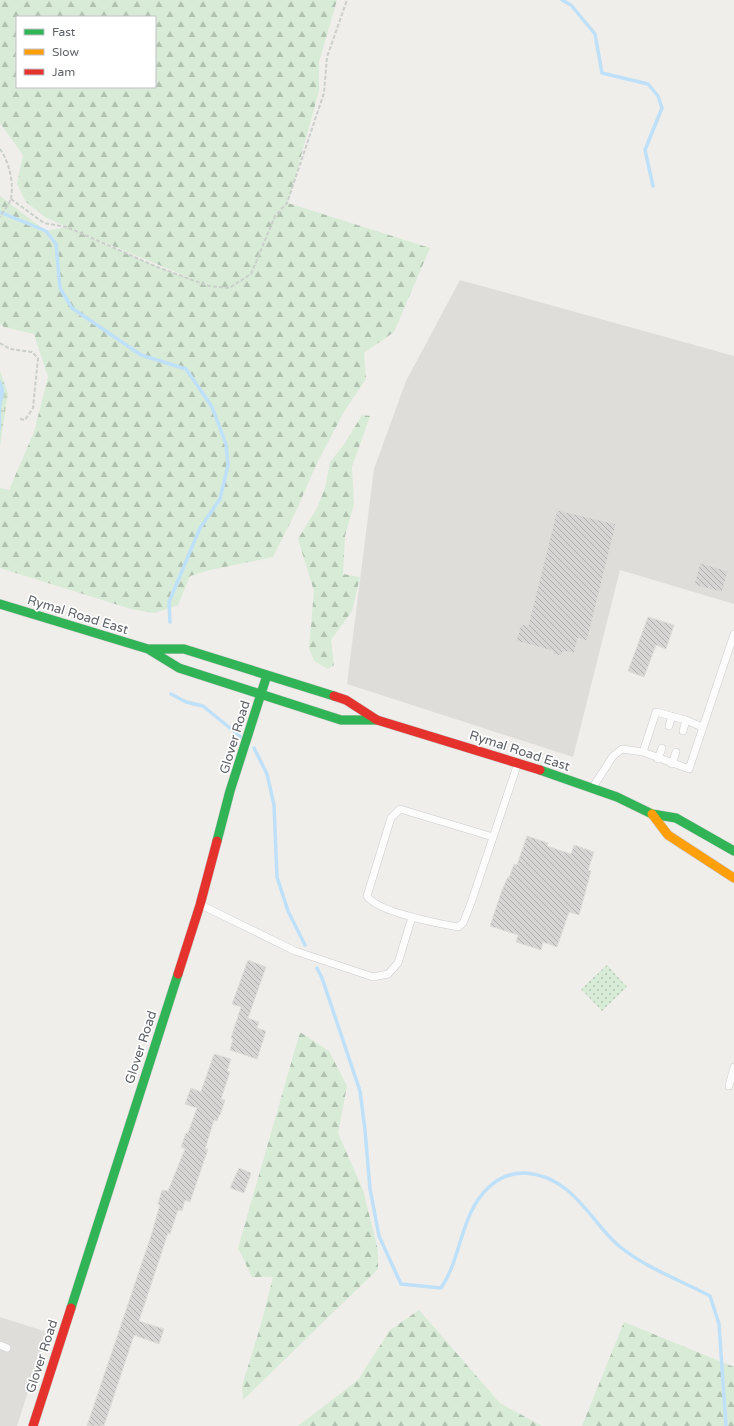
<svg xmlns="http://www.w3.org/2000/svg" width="734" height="1426" font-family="'Varela Round',sans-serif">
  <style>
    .industrial { fill: #dfddda }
    .forest { fill: url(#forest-firs); fill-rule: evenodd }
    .wetland { fill: url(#wetland-marsh) }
    .park { fill: url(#park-dots) }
    .water { fill: #bfe0f9 }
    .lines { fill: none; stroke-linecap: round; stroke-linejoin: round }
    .stream { stroke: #bfe0f9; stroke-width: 3.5 }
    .building { fill: url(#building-back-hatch); stroke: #deddd9 }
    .lane-casing { stroke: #cbcccc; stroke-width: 8 }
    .fast-casing { stroke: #cacacb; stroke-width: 10 }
    .slow-casing { stroke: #cacacb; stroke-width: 10 }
    .jam-casing { stroke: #cacacb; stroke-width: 10 }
    .path { stroke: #cacfcc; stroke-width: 2; stroke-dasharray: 4 2; stroke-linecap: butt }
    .lane { stroke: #fdfcfc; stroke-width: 7 }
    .fast { stroke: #30b455; stroke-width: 9 }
    .slow { stroke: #ff9f0a; stroke-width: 9 }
    .jam { stroke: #e5322d; stroke-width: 9 }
    .labels { text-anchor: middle; stroke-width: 3.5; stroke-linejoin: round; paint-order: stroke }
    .street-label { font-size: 13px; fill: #5f6368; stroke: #fff }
  </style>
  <defs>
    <pattern id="forest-firs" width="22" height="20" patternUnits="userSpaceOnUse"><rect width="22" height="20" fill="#d8ebd6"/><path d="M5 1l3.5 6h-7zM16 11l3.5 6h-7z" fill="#b2c2b1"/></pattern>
    <pattern id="wetland-marsh" width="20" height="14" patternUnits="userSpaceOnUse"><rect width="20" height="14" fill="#d8ebd6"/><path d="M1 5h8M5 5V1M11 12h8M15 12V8" fill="none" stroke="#b2c2b1"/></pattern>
    <pattern id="park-dots" width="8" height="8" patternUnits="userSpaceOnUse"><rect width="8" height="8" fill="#d8ebd6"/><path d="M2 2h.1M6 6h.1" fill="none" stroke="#b2c2b1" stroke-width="1.8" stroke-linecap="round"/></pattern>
    <pattern id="building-back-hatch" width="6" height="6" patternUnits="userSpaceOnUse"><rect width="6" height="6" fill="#d6d5d3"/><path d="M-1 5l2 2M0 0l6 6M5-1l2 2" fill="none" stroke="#b1b0af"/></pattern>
  </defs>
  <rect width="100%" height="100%" fill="#efeeea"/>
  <!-- industrial -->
  <path class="industrial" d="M460,280L734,356V604L620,570L573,757L347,684L374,469L406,381Z
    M0,1317L47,1332L17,1426H0Z"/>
  <!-- forest -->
  <path class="forest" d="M0,0H337L319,62V91L288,203L430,248L394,332L364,353L366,379L345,410L316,465L297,509L273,557L210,570L190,576L178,605L154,613L131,609L0,568V488L9,490L34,432L48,377L34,334L4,327L0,323V196L46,231L67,227L45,217L26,202L17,184L23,155L0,123ZM17,17H155V87H17ZM74,230L198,281L157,267Z
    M362,415L370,416L352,467L354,504L345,536L343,574L360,577L352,611L331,640L334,665L328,669L314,661L309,648L314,591L298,539L317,508L325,488L330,462L343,446Z
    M300,1032L329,1051L347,1086L338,1133L363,1190L378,1250V1269L243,1400L242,1386L261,1324L273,1277H252L238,1248Z
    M419,1310L500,1403L542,1426H298L358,1380L390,1330Z
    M624,1322L734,1367V1426H582Z"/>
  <!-- wetland -->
  <path class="wetland" d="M0,371L8,393L0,446Z"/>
  <!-- park -->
  <path class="park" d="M607,965L627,987L602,1011L581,989Z"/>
  <!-- water -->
  <path class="water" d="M0,379C8,391 2,398 1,410C1,418 2,425 0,433Z"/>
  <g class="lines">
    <!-- stream -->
    <path class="stream" d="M562,0L571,5L595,34L602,73L648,84L658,96L662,108L645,150L653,186
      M0,212L46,231L56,244L60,288L72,308L141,355L186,369L212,407L226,444L228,465L220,499L200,528L169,602L170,622
      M171,694L186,702L203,706L241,737
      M254,748L267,774L274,805L277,877L288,911L305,945
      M317,968L322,978L360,1091L365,1130L370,1189L379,1236L401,1284L441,1288C462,1258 460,1214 488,1188C512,1165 543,1171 567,1190C587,1206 600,1230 619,1246C646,1268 680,1280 710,1296L719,1324L726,1426"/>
  </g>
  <!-- building -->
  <path class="building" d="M557,510L616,524L587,641L578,638L574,653L563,651L561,656L553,654V651L516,641L521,624L528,626Z
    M700,563L728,571L722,592L694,585Z
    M648,617L674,625L666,649L656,645L644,677L628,671Z
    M527,836L548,843L547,846L571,854L574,845L594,852L588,870L591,871L579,915L569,912L557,947L543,942L541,950L516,942L518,935L490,926L502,890L508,877L509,878L514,864L517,865Z
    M248,960L266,967L248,1018L259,1022L257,1028L266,1031L257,1059L230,1050L233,1039L231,1038L241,1007L232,1004Z
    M214,1054L231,1059L227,1071L230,1072L221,1099L225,1100L220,1115H219L217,1121L214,1120L205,1149H208L190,1202L185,1200L182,1211L178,1210L170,1234L168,1233L139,1321L164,1329L159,1344L134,1335L104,1426H87L151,1236L160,1205L158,1204L162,1190L168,1191L185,1149L181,1147L186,1133H188L197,1108L185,1104L191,1088L201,1092Z
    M239,1168L251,1173L244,1193L230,1188Z"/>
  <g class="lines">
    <!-- lane casing -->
    <g class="lane-casing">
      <path id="lane" d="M669,726L672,716
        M702,727L686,720L656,712L643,752L689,769L734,634
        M683,731L686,720
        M658,759L662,748
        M672,764L676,752
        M593,787L613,756L622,749L643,752
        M493,837L400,809L391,818L367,896C377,912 437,923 458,927L463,923L471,903L518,763
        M201,905L295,951L373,977L388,974L398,963L412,917
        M729,1086L734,1067
        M0,1345L7,1348"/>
    </g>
    <!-- fast casing -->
    <g class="fast-casing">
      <path id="fast" d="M0,604L148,649L179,668L341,720H377
        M148,649H184L334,696
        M540,770L617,797L652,814L676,818L734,851
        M217,841L230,791L267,675
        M71,1308L178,974"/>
    </g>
    <!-- slow casing -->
    <g class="slow-casing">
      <path id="slow" d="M652,814L668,835L734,878"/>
    </g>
    <!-- jam casing -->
    <g class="jam-casing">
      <path id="jam" d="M334,696L346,700L377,720L540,770
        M178,974L200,905L217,841
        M33,1426L71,1308"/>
    </g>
    <!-- path -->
    <path class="path" d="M0,149C9,162 14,182 11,198C10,204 3,211 0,217
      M11,199L44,223L67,227L157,267L209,286L229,288L251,274L275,216L287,203L324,93L327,57L347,0
      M0,343L10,349L32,352L38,358L33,408L25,420L20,419"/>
    <!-- lane -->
    <use href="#lane" class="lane"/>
    <!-- fast -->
    <use href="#fast" class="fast"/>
    <!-- slow -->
    <use href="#slow" class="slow"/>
    <!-- jam -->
    <use href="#jam" class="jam"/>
  </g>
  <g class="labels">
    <!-- street labels -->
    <g class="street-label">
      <text transform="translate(78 614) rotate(17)" y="5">Rymal Road East</text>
      <text transform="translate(234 737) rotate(-73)" y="5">Glover Road</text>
      <text transform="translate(520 750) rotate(18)" y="5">Rymal Road East</text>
      <text transform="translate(140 1047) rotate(-72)" y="5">Glover Road</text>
      <text transform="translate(41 1356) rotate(-72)" y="5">Glover Road</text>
    </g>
  </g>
  <!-- legend -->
  <rect x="16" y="16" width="140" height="72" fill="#ffffff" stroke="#bfc1c3"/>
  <rect x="24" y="29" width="20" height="6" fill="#30b455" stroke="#bfc1c3"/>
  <text x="52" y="36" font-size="12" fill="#5f6368">Fast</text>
  <rect x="24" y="49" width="20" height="6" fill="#ff9f0a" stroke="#bfc1c3"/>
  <text x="52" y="56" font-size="12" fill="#5f6368">Slow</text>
  <rect x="24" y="69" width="20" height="6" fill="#e5322d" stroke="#bfc1c3"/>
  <text x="52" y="76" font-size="12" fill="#5f6368">Jam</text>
</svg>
